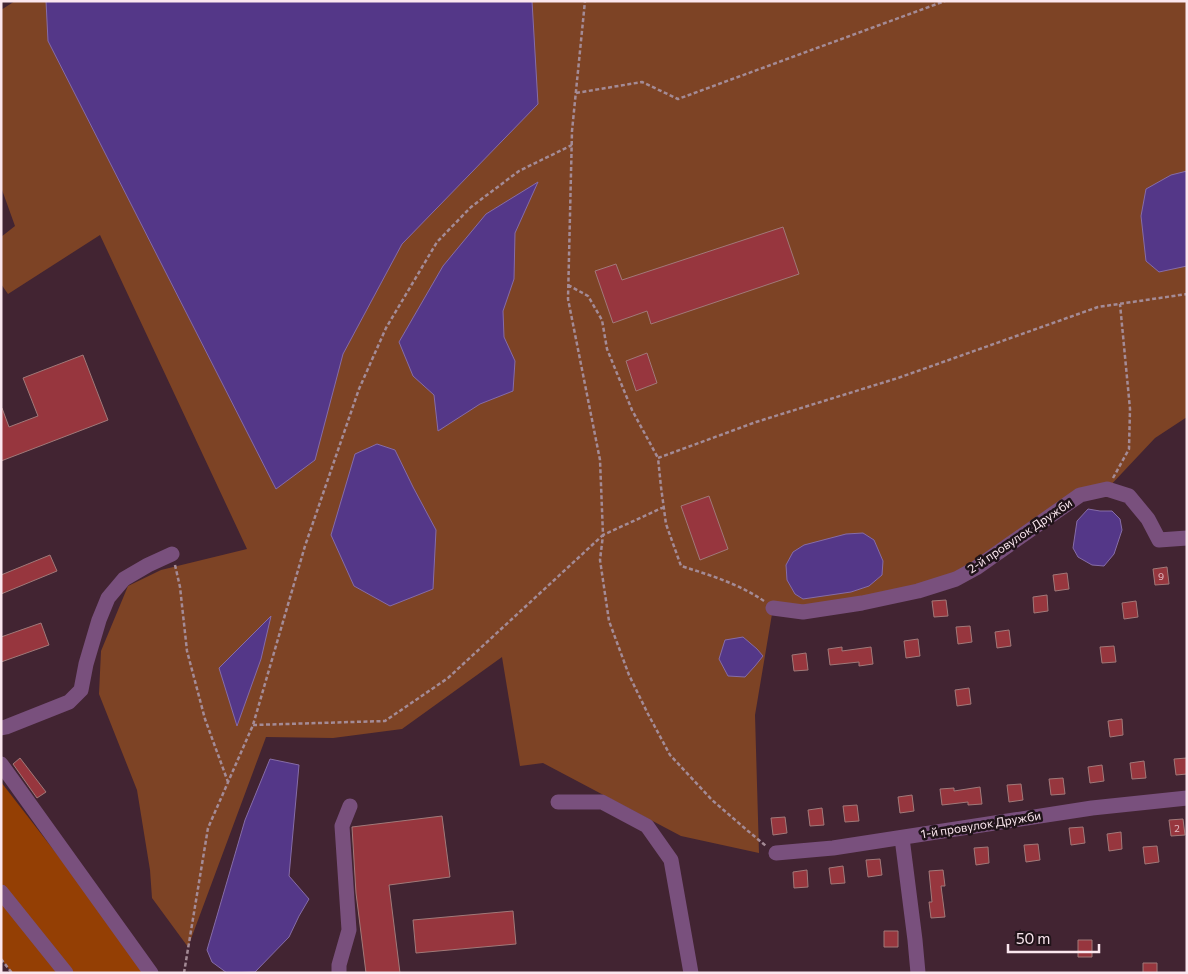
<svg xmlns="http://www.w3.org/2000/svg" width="1188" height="974" font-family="Commissioner,sans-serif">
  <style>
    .green { fill: #7d4325 }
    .forest { fill: #943f04 }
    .water { fill: #543788; stroke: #866ca7 }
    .building { fill: #97363e; stroke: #a17979 }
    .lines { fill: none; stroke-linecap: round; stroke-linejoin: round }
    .path { stroke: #a48b96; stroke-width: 2.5; stroke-dasharray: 4 2.5; stroke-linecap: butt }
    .minor { stroke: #79507d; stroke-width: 15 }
    .labels { text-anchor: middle; stroke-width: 5; stroke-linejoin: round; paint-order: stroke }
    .number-label { font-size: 10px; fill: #e2bbc3 }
    .street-label { font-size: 12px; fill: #fbe7ef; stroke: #201319 }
  </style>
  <rect width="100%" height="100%" fill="#422432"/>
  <!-- green -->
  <path class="green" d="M15,1H1187V417L1155,438L1107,489L1080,495L976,568L862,603L773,608L755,715L759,853L681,836L543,763L520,766L502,657L402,729L333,738L266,737L188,947L152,898L150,870L137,790L99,694L101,651L128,586L161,570L247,549L100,235L8,294L1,284V237L15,226L1,187V10Z"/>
  <!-- forest -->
  <path class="forest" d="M1,782L149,973H12L1,959Z"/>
  <!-- water -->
  <path class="water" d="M46,1H532L538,104L402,244L343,354L315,460L276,489L48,41Z
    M1187,171V266L1159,272L1146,261L1141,216L1146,189L1171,175Z
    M538,182L515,233L514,279L503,311L504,337L515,361L513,391L480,404L438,431L434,395L413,376L399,342L443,266L486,214Z
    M377,444L395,450L413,487L436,530L433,589L390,606L354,586L331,535L355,454Z
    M1088,509L1100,511H1112L1120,519L1122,530L1114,554L1104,566L1092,565L1078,557L1073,548L1077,521Z
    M863,533L874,540L883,561L882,575L869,586L851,592L803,599L795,594L787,580L786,565L793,552L804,545L846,534Z
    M271,616L261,659L237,726L219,668Z
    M743,637L757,649L763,656L755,666L745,677L728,676L719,659L725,640Z
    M270,759L299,765L289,876L309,899L299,916L289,937L255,972L227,973L212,962L207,950L245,820Z"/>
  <!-- building -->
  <path class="building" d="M783,227L799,274L651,324L647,311L613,323L595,271L616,264L622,280Z
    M647,353L657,383L636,391L626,361Z
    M83,355L108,420L1,461V408H2L9,427L38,416L23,378Z
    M709,496L728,549L700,560L681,506Z
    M50,555L57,571L1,594V575Z
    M1167,567L1169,584L1155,585L1153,569Z
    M1067,573L1069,589L1055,591L1053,575Z
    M1047,595L1048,611L1034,613L1033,597Z
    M946,600L948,616L934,617L932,601Z
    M1136,601L1138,617L1124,619L1122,603Z
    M41,623L49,645L1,662V637Z
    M970,626L972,642L958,644L956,627Z
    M1009,630L1011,646L997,648L995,632Z
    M918,639L920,656L906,658L904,641Z
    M1114,646L1116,662L1102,663L1100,647Z
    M842,647V651L871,647L873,664L859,666V662L830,665L828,649Z
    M806,653L808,670L794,671L792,655Z
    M969,688L971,704L957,706L955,690Z
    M1122,719L1123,735L1110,737L1108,721Z
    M20,758L46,792L37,798L13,764Z
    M1187,758V774L1176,775L1174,759Z
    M1144,761L1146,778L1132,779L1130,763Z
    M1102,765L1104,781L1090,783L1088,767Z
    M1063,778L1065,794L1051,795L1049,779Z
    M1021,784L1023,800L1009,802L1007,785Z
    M980,787L982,804L968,805V802L942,805L940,789L954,788V791Z
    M912,795L914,811L900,813L898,797Z
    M857,805L859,821L845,822L843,806Z
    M822,808L824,825L810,826L808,810Z
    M442,816L450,877L389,885L400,973H366L356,893L352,827Z
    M785,817L787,833L773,835L771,818Z
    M1183,819L1185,835L1171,836L1169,820Z
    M1083,827L1085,843L1071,845L1069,828Z
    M1121,832L1122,849L1109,851L1107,834Z
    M1038,844L1040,860L1026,862L1024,845Z
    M1157,846L1159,862L1145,864L1143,847Z
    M988,847L989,863L976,865L974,848Z
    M880,859L882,875L868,877L866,860Z
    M843,866L845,883L831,884L829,868Z
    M807,870L808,887L794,888L793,872Z
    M943,870L945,886H941L945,917L931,918L929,902H932L929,871Z
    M513,911L516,944L416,953L413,920Z
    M884,931H898V947H884Z
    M1078,940H1092V957H1078Z
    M1143,963H1157V973H1143Z"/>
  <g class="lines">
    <!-- path -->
    <path class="path" d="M576,93L642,82L678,99L945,1
      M568,285L588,296L602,320L607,349L632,410L658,458
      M1113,478L1129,449L1130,409L1120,304
      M664,507L603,535L600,560L609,621L629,675L648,714L670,755L712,800L748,831L766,846
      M175,565L180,587L187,651L205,719L228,782
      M764,601C739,584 710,575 681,566L666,524L661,487L658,458L756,422L898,378L1098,307L1187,294
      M253,725L385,721L448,678L603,535L600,460L568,299L572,131L585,1
      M1,959L12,973
      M184,973L208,828L253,725L305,546L359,389L386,328L437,242L471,207L519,171L572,145"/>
    <!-- minor -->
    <path class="minor" d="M773,608L803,612L862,603L918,591L956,579L976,568L1080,495L1107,489L1129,496L1148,519L1159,540L1187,538
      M1,728L6,727L69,702L81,690L86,664L99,620L108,598L124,579L148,565L172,554
      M1,764L151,973
      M558,802H602L647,826L671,860L691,973
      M902,838L915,940L918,973
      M776,853L833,848L1092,808L1187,798
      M1,892L66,973
      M339,973V965L349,930L342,826L350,806"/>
  </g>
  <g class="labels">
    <!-- number labels -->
    <g class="number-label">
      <text x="1161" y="580">9</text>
      <text x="1177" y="832">2</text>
    </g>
    <!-- street labels -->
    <g class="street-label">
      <text transform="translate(1020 536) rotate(-34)" y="4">2-й провулок Дружби</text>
      <text transform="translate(981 825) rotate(-9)" y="4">1-й провулок Дружби</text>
    </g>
  </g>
  <!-- border -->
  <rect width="1188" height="974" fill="none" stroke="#fbe7ef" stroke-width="5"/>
  <!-- scale -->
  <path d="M1008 944v8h91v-8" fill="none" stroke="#fbe7ef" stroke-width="2.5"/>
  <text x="1016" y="944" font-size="15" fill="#fbe7ef" stroke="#201319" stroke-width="4" paint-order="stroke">50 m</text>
</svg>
